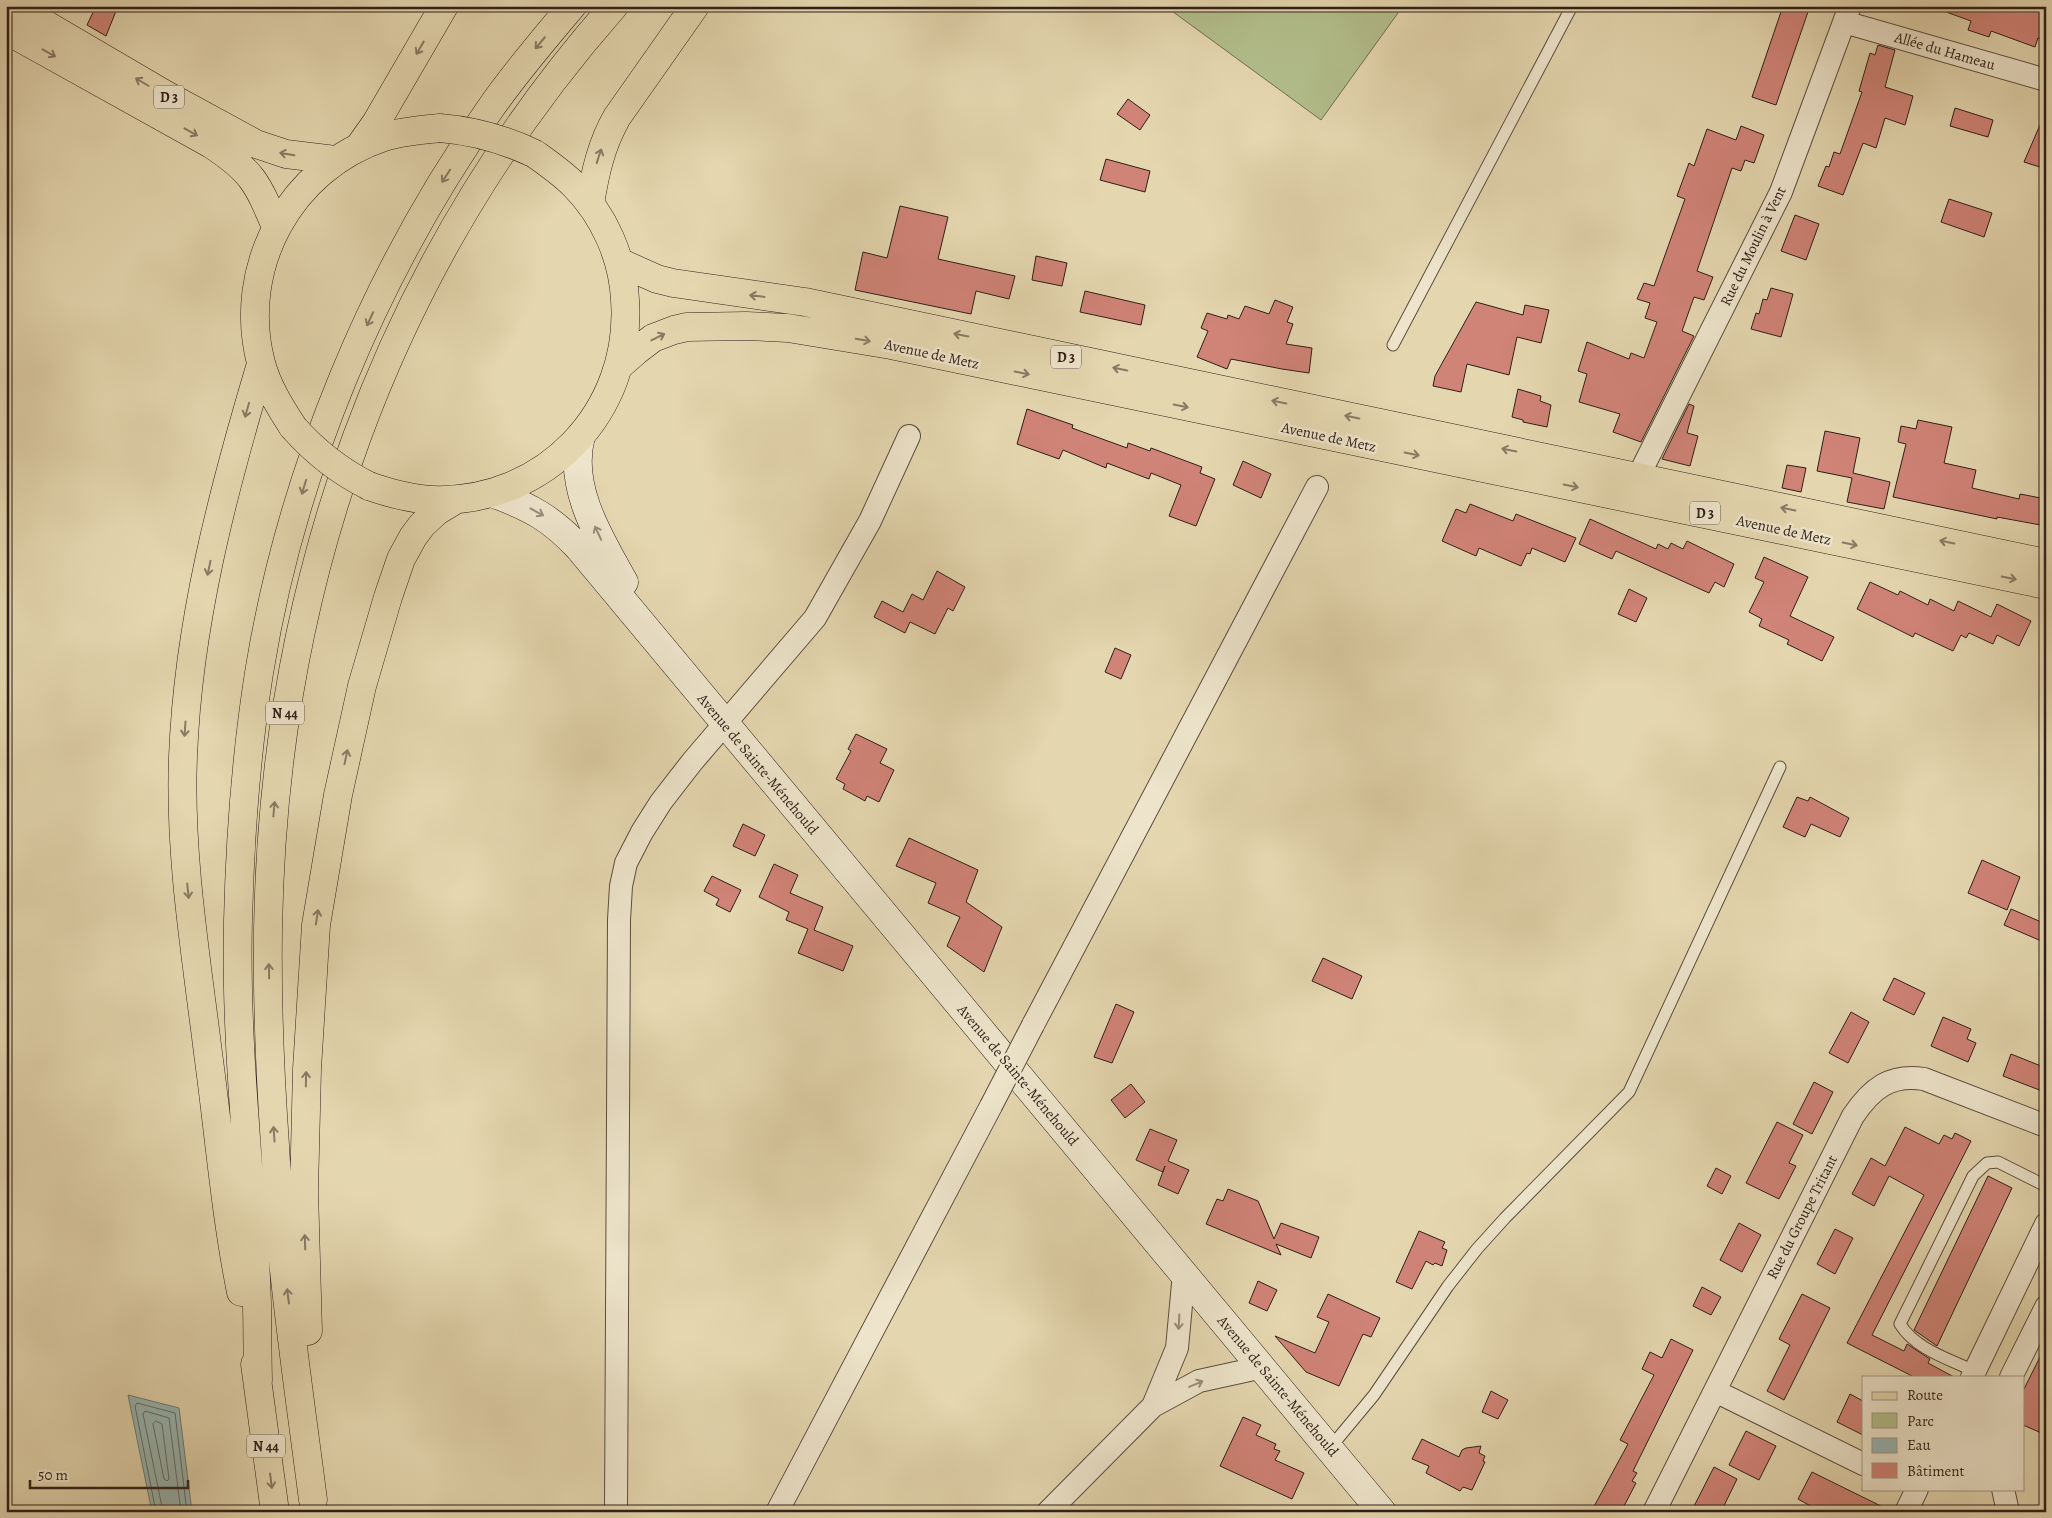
<svg xmlns="http://www.w3.org/2000/svg" width="2052" height="1518" font-family="Alegreya,serif">
  <style>
    .green { fill: #b2be8c; stroke: #706e52 }
    .water { fill: #98b7b4; stroke: #6e7a76 }
    .lines { fill: none; stroke-linecap: round; stroke-linejoin: round }
    .shore { stroke: #646b66; stroke-width: 1 }
    .building { fill: #d08377; stroke: #2f1f18 }
    .lane-casing { stroke: #5c4d3e; stroke-width: 13 }
    .street-casing { stroke: #5c4d3e; stroke-width: 24 }
    .secondary-casing { stroke: #2f1f18; stroke-width: 29 }
    .primary-casing { stroke: #2f1f18; stroke-width: 29 }
    .lane { stroke: #ede4cb; stroke-width: 11 }
    .street { stroke: #ede4cb; stroke-width: 22 }
    .secondary { stroke: #ede4cb; stroke-width: 28 }
    .primary { stroke: #e4d6af; stroke-width: 28 }
    .street-bridge-casing { stroke: #5c4d3e; stroke-width: 24; stroke-linecap: butt }
    .primary-bridge-casing { stroke: #2f1f18; stroke-width: 29; stroke-linecap: butt }
    .street-bridge { stroke: #ede4cb; stroke-width: 22 }
    .primary-bridge { stroke: #e4d6af; stroke-width: 28 }
    .oneway { stroke: #8a7a64 }
    .oneway2 { stroke: #988b7a }
    .labels { text-anchor: middle; stroke-width: 5; stroke-linejoin: round; paint-order: stroke }
    .shield { fill: #ede4cb; stroke: #685a4e; stroke-width: 1 }
    .shield-label { font-size: 14px; font-weight: bold; fill: #2f1f18 }
    .street-label { font-size: 15px; fill: #2f1f18; stroke: #ede4cb }
  </style>
  <rect width="100%" height="100%" fill="#e4d6af"/>
  <filter id="stains"><feTurbulence type="fractalNoise" baseFrequency=".004" numOctaves="4"/><feColorMatrix values="0 0 0 0 .2 0 0 0 0 .09 0 0 0 0 .02 0 0 0 .5 -.17"/></filter>
  <radialGradient id="worn" r=".72"><stop offset=".6" stop-color="#630" stop-opacity="0"/><stop offset="1" stop-color="#630" stop-opacity=".3"/></radialGradient>
  <!-- green -->
  <path class="green" d="M1165,6H1403L1321,120Z"/>
  <!-- water -->
  <path class="water" d="M128,1395L179,1408L192,1512H152Z"/>
  <g class="lines">
    <!-- shore -->
    <path class="shore" d="M156,1421L162,1424L169,1479L167,1481L164,1479L153,1424Z
      M156,1512L135,1406L137,1403L175,1413L187,1512
      M163,1512L143,1414L145,1411L169,1418L181,1512"/>
  </g>
  <!-- building -->
  <path class="building" d="M96,6H118L106,36L87,25Z
    M1783,6H1810L1776,105L1752,97Z
    M1938,6H2046V40L2038,38L2035,47L1991,31L1989,37L1968,30L1971,21L1938,9Z
    M1878,45L1895,50L1885,87L1913,96L1905,125L1885,118L1876,148L1863,143L1843,195L1818,186L1826,166L1829,167L1834,152L1840,154L1862,92L1859,91L1870,53L1875,55Z
    M1128,99L1150,115L1140,130L1117,114Z
    M1955,108L1993,120L1988,137L1950,126Z
    M2046,111V169L2024,162Z
    M1741,126L1764,135L1754,163L1745,160L1741,171L1732,168L1697,271L1713,277L1704,300L1694,297L1682,331L1694,336L1641,442L1613,432L1620,414L1579,402L1587,374L1578,371L1587,342L1629,359L1631,353L1644,358L1657,322L1645,318L1650,303L1637,299L1644,283L1654,286L1685,199L1677,196L1689,163L1694,166L1707,129L1736,140Z
    M1106,159L1150,171L1145,192L1100,180Z
    M1949,199L1992,213L1984,237L1941,222Z
    M900,206L948,217L938,259L1015,276L1009,299L976,291L971,314L855,290L863,252L887,258Z
    M1795,215L1819,224L1806,260L1781,251Z
    M1036,256L1067,263L1062,286L1032,280Z
    M1771,288L1793,294L1781,337L1751,329L1756,313L1759,314L1763,299L1767,300Z
    M1085,291L1145,305L1141,325L1080,312Z
    M1275,300L1293,307L1287,322L1293,324L1286,344L1312,348L1309,373L1282,369L1231,359L1227,369L1197,357L1208,331L1201,328L1207,313L1227,319L1228,315L1239,319L1245,306L1269,314Z
    M1476,302L1523,315L1525,305L1549,310L1541,343L1517,337L1509,375L1467,364L1461,392L1433,386L1435,376Z
    M1518,389L1541,396L1540,401L1551,405L1547,427L1523,422V420L1512,417Z
    M1689,404L1694,406L1687,433L1698,436L1690,466L1662,459Z
    M1027,409L1073,425L1072,428L1127,448L1128,443L1150,451L1151,448L1202,467L1200,473L1215,479L1196,526L1169,516L1181,485L1151,473L1149,479L1107,463L1106,468L1063,450L1059,459L1017,444Z
    M1918,420L1952,427L1944,463L1976,470L1972,488L2019,499L2020,494L2046,499V526L1997,517V519L1893,497L1906,444L1898,442L1901,426L1916,429Z
    M1825,431L1860,438L1853,473L1890,482L1884,509L1847,502L1852,478L1817,471Z
    M1243,461L1271,474L1261,498L1233,485Z
    M1787,465L1806,468L1801,492L1782,488Z
    M1470,504L1513,521L1516,514L1576,538L1565,562L1532,548L1530,554L1527,553L1521,566L1479,548L1476,556L1442,541L1456,509L1466,513Z
    M1590,519L1656,549L1658,544L1668,549L1671,543L1683,549L1687,541L1734,564L1724,587L1715,582L1709,593L1616,551L1612,559L1579,544Z
    M1764,557L1808,577L1790,616L1834,637L1822,661L1787,644L1789,640L1759,626L1762,619L1749,612L1764,582L1755,578Z
    M937,571L965,587L953,611L948,608L935,634L910,622L905,633L874,617L882,601L903,612L912,594L923,600Z
    M1870,582L1898,595L1900,591L1928,605L1930,599L1954,611L1958,601L1991,617L1997,604L2031,621L2019,646L1997,635L1993,644L1969,633L1966,638L1961,635L1953,651L1915,633L1913,637L1857,609Z
    M1629,589L1647,598L1636,622L1618,614Z
    M1115,648L1131,655L1121,679L1105,672Z
    M856,734L887,749L880,763L894,770L879,802L867,796L865,801L843,789L845,784L836,779L851,751L848,749Z
    M1797,797L1808,801L1810,797L1849,818L1840,837L1811,824L1805,837L1783,827Z
    M743,824L765,835L755,856L733,846Z
    M909,838L978,870L966,902L1002,927L984,972L947,946L960,917L928,903L936,883L896,866Z
    M1982,860L2020,877L2007,910L1968,893Z
    M774,864L798,875L790,893L823,907L814,930L853,946L843,971L798,953L808,929L786,920L789,912L759,897Z
    M712,876L741,890L730,912L716,905L719,899L704,891Z
    M2011,909L2046,924V943L2004,925Z
    M1323,958L1362,976L1352,999L1312,981Z
    M1894,978L1925,993L1914,1015L1883,1000Z
    M1116,1004L1134,1012L1112,1063L1094,1057Z
    M1851,1012L1869,1022L1848,1063L1829,1053Z
    M1943,1017L1971,1029L1967,1039L1976,1043L1968,1062L1931,1046Z
    M2011,1054L2046,1068V1081L2042,1091L2003,1076Z
    M1814,1082L1833,1092L1812,1134L1793,1124Z
    M1131,1084L1145,1102L1125,1118L1111,1100Z
    M1777,1122L1803,1135L1789,1163L1796,1166L1779,1199L1746,1183Z
    M1905,1127L1939,1144L1944,1135L1952,1139L1955,1133L1971,1141L1872,1335L1904,1351L1907,1344L1930,1359L1928,1363L1954,1377H1914L1847,1343L1924,1195L1889,1176L1874,1206L1852,1194L1871,1158L1885,1166Z
    M1150,1129L1177,1140L1168,1161L1189,1170L1178,1194L1158,1185L1165,1166L1163,1172L1136,1160Z
    M1716,1168L1731,1176L1722,1194L1707,1186Z
    M1988,1176L2012,1188L1937,1346L1914,1330Z
    M1228,1189L1258,1201L1274,1239L1281,1223L1319,1237L1311,1258L1276,1244L1281,1255L1206,1224L1217,1199L1223,1201Z
    M1739,1223L1761,1235L1742,1272L1720,1260Z
    M1835,1229L1853,1238L1835,1274L1817,1264Z
    M1419,1231L1445,1242L1442,1248L1447,1250L1442,1266L1435,1263L1433,1265L1426,1261L1412,1289L1396,1282Z
    M1258,1281L1277,1290L1267,1311L1249,1303Z
    M1702,1287L1721,1297L1711,1315L1693,1306Z
    M1328,1294L1380,1318L1371,1337L1363,1334L1339,1386L1306,1372L1275,1336L1315,1353L1329,1322L1317,1317Z
    M1802,1294L1830,1308L1784,1400L1767,1391L1790,1345L1779,1339Z
    M1671,1339L1693,1350L1633,1471L1637,1473L1632,1481L1636,1483L1621,1512H1591L1628,1444L1620,1440L1654,1375L1642,1369L1650,1352L1662,1358Z
    M2046,1345V1435L2023,1425V1391Z
    M1491,1391L1508,1400L1498,1419L1482,1412Z
    M1850,1394L1863,1401V1435L1837,1422Z
    M1243,1417L1261,1425L1256,1435L1276,1444L1274,1449L1280,1451L1275,1460L1304,1473L1292,1499L1220,1466Z
    M1746,1431L1776,1446L1759,1480L1729,1465Z
    M1422,1439L1459,1457L1462,1450L1466,1448L1481,1446L1479,1453L1485,1456L1483,1461L1485,1462L1472,1490L1463,1487L1460,1491L1426,1473L1429,1466L1412,1459Z
    M1714,1467L1737,1479L1721,1512H1691Z
    M1812,1472L1893,1512H1822L1816,1509L1798,1499Z"/>
  <g class="lines">
    <!-- lane casing -->
    <g class="lane-casing">
      <path id="lane" d="M1393,345L1572,6
        M1974,1371C1949,1359 1915,1349 1900,1324L1973,1176L1987,1163L1998,1162L2046,1186
        M1330,1448L1374,1395L1448,1286L1477,1249L1505,1218L1629,1092L1780,767"/>
    </g>
    <!-- street casing -->
    <g class="street-casing">
      <path id="street" d="M1844,22L2046,80
        M1638,477L1781,192L1850,6
        M1033,1025L1317,487
        M1972,1377L2046,1224
        M2011,1377L2046,1307
        M1715,1391L1863,1464
        M1153,1406L1177,1348L1184,1273
        M2003,1489L2008,1512
        M616,1512L619,920L621,886L626,863L642,832L661,802L692,762L815,618L870,521L909,436
        M777,1512L991,1106
        M1048,1512L1153,1406L1199,1381L1263,1367
        M1654,1512L1853,1116C1872,1088 1890,1074 1924,1079L2046,1126
        M1906,1512L1917,1489"/>
    </g>
    <!-- secondary casing -->
    <g class="secondary-casing">
      <path id="secondary" d="M581,436C567,487 600,539 624,582
        M492,493C530,507 551,518 579,548L1382,1512"/>
    </g>
    <!-- primary casing -->
    <g class="primary-casing">
      <path id="primary" d="M14,6L166,95L256,144L286,154L335,160
        M6,30L211,144C252,171 257,182 276,227
        M359,147L376,123L444,6
        M590,204C595,173 601,145 617,117L695,6
        M619,262L657,279L673,283L805,302L2046,563
        M619,366L636,351L653,338L674,330L687,327L746,326L788,328L891,345L2046,585
        M293,427C280,407 267,386 261,363C236,267 290,168 384,137C403,131 422,130 440,128
        M369,486C389,493 410,499 432,500C544,504 633,412 625,300C623,258 604,215 574,185C562,173 549,164 535,154
        M241,1292C225,1213 219,1133 208,1053C196,955 179,856 183,757C188,623 223,491 261,364
        M308,1331L304,1191L307,1069L316,925L338,795L362,686L388,597L401,559L413,537L422,525L437,511L457,499
        M255,1364L275,1512
        M258,1380C257,1346 258,1312 256,1278C249,1159 235,1040 238,920C240,838 246,755 259,673C291,474 374,274 490,109C515,73 543,40 572,6
        M313,1500C302,1414 289,1327 281,1240C278,1208 277,1177 275,1145C270,1074 267,1002 268,931C273,586 385,266 614,6"/>
    </g>
    <!-- lane -->
    <use href="#lane" class="lane"/>
    <!-- street -->
    <use href="#street" class="street"/>
    <!-- secondary -->
    <use href="#secondary" class="secondary"/>
    <!-- primary -->
    <use href="#primary" class="primary"/>
    <!-- street-bridge casing -->
    <g class="street-bridge-casing">
      <path id="street-bridge" d="M991,1106L1033,1025"/>
    </g>
    <!-- primary-bridge casing -->
    <g class="primary-bridge-casing">
      <path id="primary-bridge" d="M440,128C475,131 504,139 535,154
        M293,427C315,452 339,471 369,486"/>
    </g>
    <!-- street-bridge -->
    <use href="#street-bridge" class="street-bridge"/>
    <!-- primary-bridge -->
    <use href="#primary-bridge" class="primary-bridge"/>
  </g>
  <!-- one-way arrows -->
  <defs><path id="oneway-shaft" d="M-6 0H5M1.5-3L5.5 0L1.5 3" fill="none" stroke-width="1.6" stroke-linecap="round" stroke-linejoin="round" transform="scale(1.25)"/></defs>
  <g class="oneway">
    <use href="#oneway-shaft" transform="translate(540 43) rotate(130)"/>
    <use href="#oneway-shaft" transform="translate(420 48) rotate(120)"/>
    <use href="#oneway-shaft" transform="translate(49 53) rotate(29)"/>
    <use href="#oneway-shaft" transform="translate(142 82) rotate(-150)"/>
    <use href="#oneway-shaft" transform="translate(191 132) rotate(29)"/>
    <use href="#oneway-shaft" transform="translate(287 154) rotate(-170)"/>
    <use href="#oneway-shaft" transform="translate(599 156) rotate(-72)"/>
    <use href="#oneway-shaft" transform="translate(446 176) rotate(123)"/>
    <use href="#oneway-shaft" transform="translate(757 296) rotate(-173)"/>
    <use href="#oneway-shaft" transform="translate(370 319) rotate(115)"/>
    <use href="#oneway-shaft" transform="translate(961 335) rotate(-168)"/>
    <use href="#oneway-shaft" transform="translate(658 337) rotate(-26)"/>
    <use href="#oneway-shaft" transform="translate(863 340) rotate(10)"/>
    <use href="#oneway-shaft" transform="translate(1120 369) rotate(-168)"/>
    <use href="#oneway-shaft" transform="translate(1022 373) rotate(12)"/>
    <use href="#oneway-shaft" transform="translate(1279 402) rotate(-168)"/>
    <use href="#oneway-shaft" transform="translate(1181 406) rotate(12)"/>
    <use href="#oneway-shaft" transform="translate(247 410) rotate(106)"/>
    <use href="#oneway-shaft" transform="translate(1352 417) rotate(-169)"/>
    <use href="#oneway-shaft" transform="translate(1509 450) rotate(-168)"/>
    <use href="#oneway-shaft" transform="translate(1412 454) rotate(11)"/>
    <use href="#oneway-shaft" transform="translate(1571 486) rotate(11)"/>
    <use href="#oneway-shaft" transform="translate(304 487) rotate(107)"/>
    <use href="#oneway-shaft" transform="translate(1788 509) rotate(-168)"/>
    <use href="#oneway-shaft" transform="translate(1947 542) rotate(-168)"/>
    <use href="#oneway-shaft" transform="translate(1850 544) rotate(12)"/>
    <use href="#oneway-shaft" transform="translate(209 568) rotate(102)"/>
    <use href="#oneway-shaft" transform="translate(2009 578) rotate(12)"/>
    <use href="#oneway-shaft" transform="translate(185 729) rotate(94)"/>
    <use href="#oneway-shaft" transform="translate(346 757) rotate(-78)"/>
    <use href="#oneway-shaft" transform="translate(274 809) rotate(-85)"/>
    <use href="#oneway-shaft" transform="translate(188 891) rotate(84)"/>
    <use href="#oneway-shaft" transform="translate(317 917) rotate(-81)"/>
    <use href="#oneway-shaft" transform="translate(269 971) rotate(-91)"/>
    <use href="#oneway-shaft" transform="translate(306 1079) rotate(-89)"/>
    <use href="#oneway-shaft" transform="translate(274 1134) rotate(-94)"/>
    <use href="#oneway-shaft" transform="translate(305 1242) rotate(-92)"/>
    <use href="#oneway-shaft" transform="translate(288 1296) rotate(-97)"/>
    <use href="#oneway-shaft" transform="translate(271 1481) rotate(83)"/>
  </g>
  <g class="oneway2">
    <use href="#oneway-shaft" transform="translate(537 512) rotate(29)"/>
    <use href="#oneway-shaft" transform="translate(598 533) rotate(-115)"/>
    <use href="#oneway-shaft" transform="translate(1179 1322) rotate(93)"/>
    <use href="#oneway-shaft" transform="translate(1196 1384) rotate(-23)"/>
  </g>
  <g class="labels">
    <!-- shield labels -->
    <g class="shield">
      <rect x="154" y="85.5" width="30" height="23" rx="4"/>
      <rect x="1051" y="345.5" width="30" height="23" rx="4"/>
      <rect x="1690" y="501.5" width="30" height="23" rx="4"/>
      <rect x="266" y="701.5" width="38" height="23" rx="4"/>
      <rect x="247" y="1434.5" width="38" height="23" rx="4"/>
    </g>
    <g class="shield-label">
      <text x="169" y="102">D 3</text>
      <text x="1066" y="362">D 3</text>
      <text x="1705" y="518">D 3</text>
      <text x="285" y="718">N 44</text>
      <text x="266" y="1451">N 44</text>
    </g>
    <!-- street labels -->
    <g class="street-label">
      <text transform="translate(1945 51) rotate(16)" y="5">Allée du Hameau</text>
      <text transform="translate(1753 246) rotate(-64)" y="5">Rue du Moulin à Vent</text>
      <text transform="translate(932 354) rotate(12)" y="5">Avenue de Metz</text>
      <text transform="translate(1329 437) rotate(12)" y="5">Avenue de Metz</text>
      <text transform="translate(1784 530) rotate(12)" y="5">Avenue de Metz</text>
      <text transform="translate(758 764) rotate(50)" y="5">Avenue de Sainte-Ménehould</text>
      <text transform="translate(1018 1075) rotate(50)" y="5">Avenue de Sainte-Ménehould</text>
      <text transform="translate(1802 1217) rotate(-63)" y="5">Rue du Groupe Tritant</text>
      <text transform="translate(1278 1386) rotate(50)" y="5">Avenue de Sainte-Ménehould</text>
    </g>
  </g>
  <!-- margin -->
  <rect width="2052" height="1518" fill="none" stroke="#e4d6af" stroke-width="25"/>
  <rect x="8" y="8" width="2037" height="1503" fill="none" stroke="#2f1f18" stroke-width="2.5"/>
  <rect x="12" y="12" width="2027" height="1493" fill="none" stroke="#2f1f18"/>
  <!-- legend -->
  <rect x="1862" y="1376" width="162" height="115" fill="#ede4cb" stroke="#a19583"/>
  <rect x="1872" y="1392" width="25" height="8" fill="#e4d6af" stroke="#a19583"/>
  <text x="1907" y="1400" font-size="15" fill="#2f1f18">Route</text>
  <rect x="1872" y="1413" width="25" height="15" fill="#b2be8c" stroke="#a19583"/>
  <text x="1907" y="1426" font-size="15" fill="#2f1f18">Parc</text>
  <rect x="1872" y="1438" width="25" height="15" fill="#98b7b4" stroke="#a19583"/>
  <text x="1907" y="1450" font-size="15" fill="#2f1f18">Eau</text>
  <rect x="1872" y="1463" width="25" height="15" fill="#d08377" stroke="#a19583"/>
  <text x="1907" y="1476" font-size="15" fill="#2f1f18">Bâtiment</text>
  <!-- scale -->
  <path d="M30 1480v8h158v-8" fill="none" stroke="#2f1f18" stroke-width="2.5"/>
  <text x="38" y="1480" font-size="15" fill="#2f1f18" stroke="#ede4cb" stroke-width="4" paint-order="stroke">50 m</text>
  <rect width="100%" height="100%" filter="url(#stains)"/>
  <rect width="100%" height="100%" fill="url(#worn)"/>
</svg>
